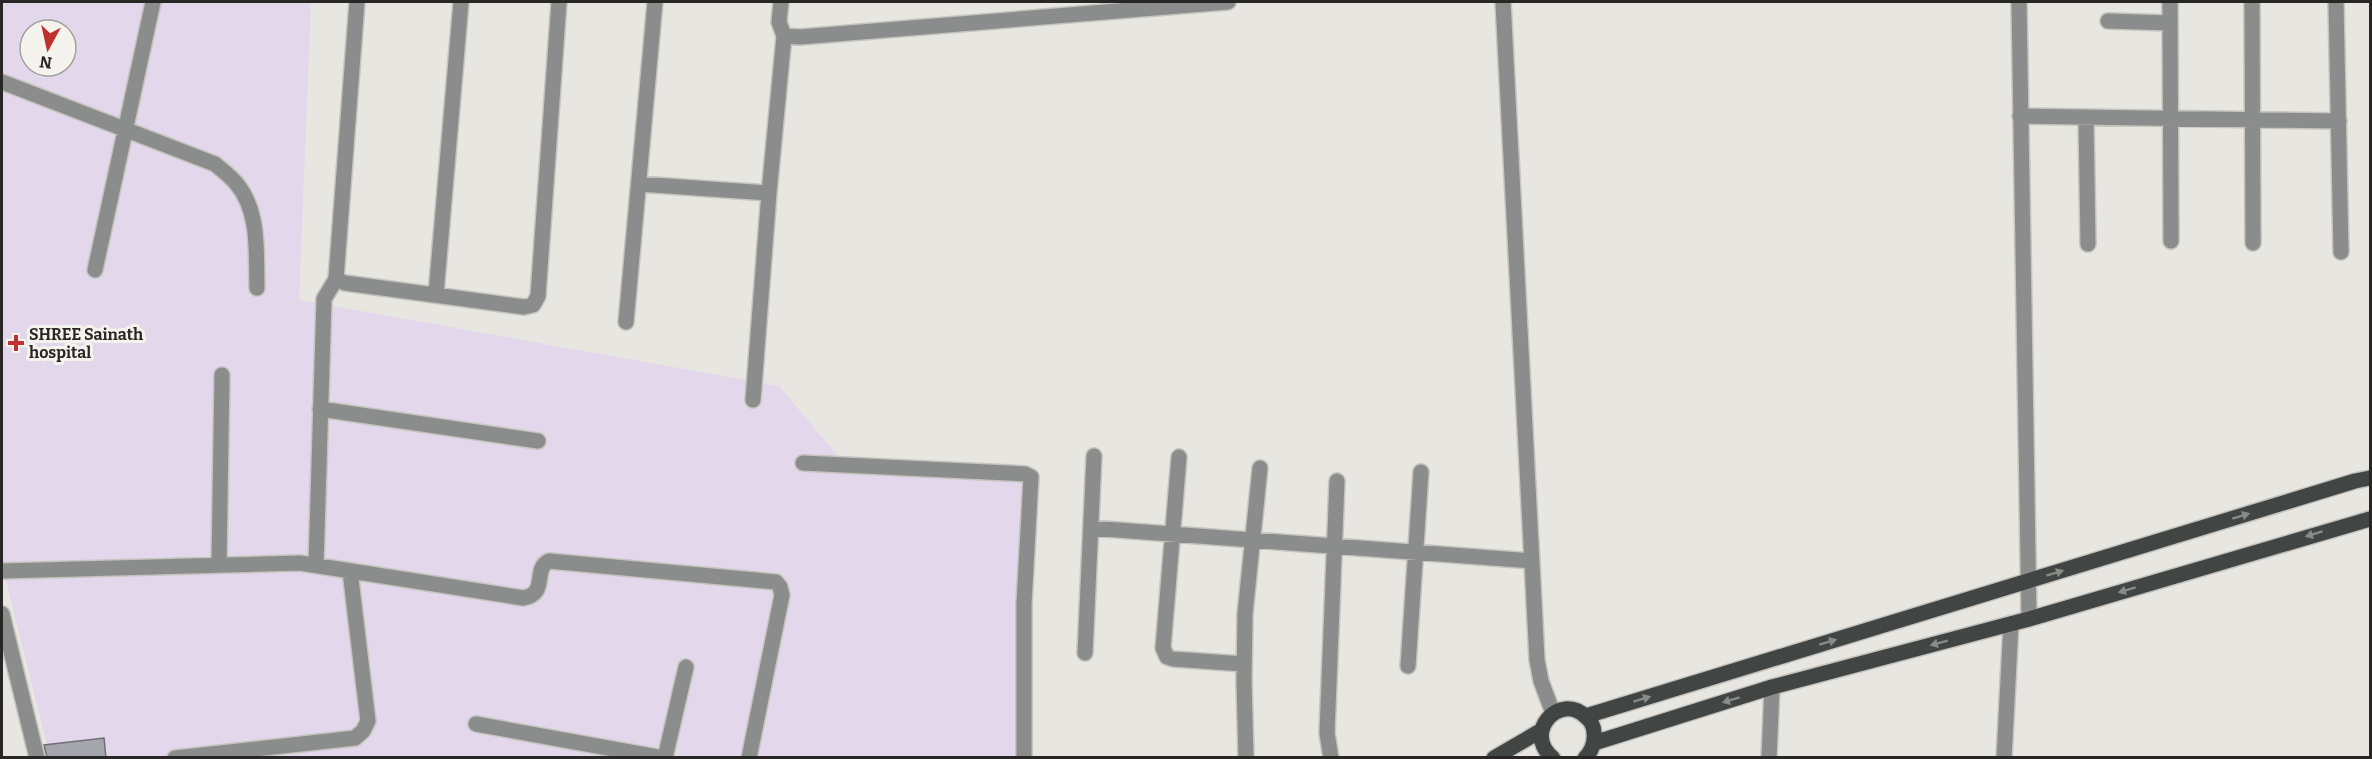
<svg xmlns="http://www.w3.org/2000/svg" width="2372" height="759" font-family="Bitter,serif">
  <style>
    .industrial { fill: #e2d7eb; fill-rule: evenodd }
    .building { fill: #a5a6ac; stroke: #6f6f75; stroke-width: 1.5 }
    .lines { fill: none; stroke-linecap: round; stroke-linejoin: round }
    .minor-casing { stroke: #c5c4be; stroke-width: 18 }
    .major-casing { stroke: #c5c4be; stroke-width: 18 }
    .minor { stroke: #8a8d8b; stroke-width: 15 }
    .major { stroke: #414543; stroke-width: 15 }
    .oneway { fill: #898b87 }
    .poi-dot { fill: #bf302e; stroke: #f5f3ed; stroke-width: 2 }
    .labels { text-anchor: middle; stroke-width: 6; stroke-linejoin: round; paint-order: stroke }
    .poi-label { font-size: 16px; font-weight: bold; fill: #282725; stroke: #f5f3ed; text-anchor: start }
  </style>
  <rect width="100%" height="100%" fill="#e7e6e0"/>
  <!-- industrial -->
  <path class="industrial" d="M2,2H311L299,300L779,386L838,456L1023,473L1015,757H50L2,565ZM30,30H66V66H30Z"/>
  <!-- building -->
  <path class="building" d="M104,738L106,758H47L44,745Z"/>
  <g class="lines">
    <!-- minor casing -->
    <g class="minor-casing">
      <path id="minor" d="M357,2L336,279L345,283L524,307L533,305L538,296L559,2
        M781,2L779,22L784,36L800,37L1228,2
        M1503,2L1537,660L1541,681L1553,713
        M2019,2L2029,619
        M2170,2L2171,241
        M2252,2L2253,243
        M2336,2L2341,252
        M2108,21L2170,23
        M2,82L215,164C222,170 230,176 236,183C260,211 256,253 257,288
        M2020,116L2339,121
        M2086,117L2088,244
        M639,184L769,193
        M95,270L153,2
        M436,294L461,2
        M626,322L655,2
        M753,400L769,193L784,36
        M320,409L538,441
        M1179,457L1163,648L1167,657L1173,659L1244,664
        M803,463L1008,473L1025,474L1031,477L1024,604V758
        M1091,528L1532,561
        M219,565L222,375
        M316,565L324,299L336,279
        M2,571L300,563L523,598C549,594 532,569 549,561L776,582L780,587L782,595L749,758
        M2,614L37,758
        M1085,653L1094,456
        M1408,666L1421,472
        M476,724L663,758
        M175,758L355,738L363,731L368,721L350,571
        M665,758L686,667
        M1246,758L1244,681L1245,614L1260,468
        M1331,758L1327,733L1337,481
        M1769,758L1772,687
        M2004,758L2011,624"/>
    </g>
    <!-- major casing -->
    <g class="major-casing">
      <path id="major" d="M1586,716L2355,481L2370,478
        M1594,743L1772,687L2029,619L2370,519
        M1494,758L1542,730
        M1553,758C1522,733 1560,691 1586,717C1591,721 1594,726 1594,733C1595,743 1592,751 1585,758"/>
    </g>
    <!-- minor -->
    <use href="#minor" class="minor"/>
    <!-- major -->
    <use href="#major" class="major"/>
  </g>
  <!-- one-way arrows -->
  <defs><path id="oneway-solid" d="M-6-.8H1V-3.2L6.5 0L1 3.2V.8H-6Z" transform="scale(1.5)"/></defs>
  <g class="oneway">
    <use href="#oneway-solid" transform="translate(2241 516) rotate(-17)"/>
    <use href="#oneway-solid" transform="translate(2314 534) rotate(163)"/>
    <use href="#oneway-solid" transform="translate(2055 573) rotate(-17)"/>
    <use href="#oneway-solid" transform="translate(2127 590) rotate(163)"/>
    <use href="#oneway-solid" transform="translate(1828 642) rotate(-17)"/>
    <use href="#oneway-solid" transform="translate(1939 643) rotate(165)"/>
    <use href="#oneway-solid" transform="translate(1642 699) rotate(-17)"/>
    <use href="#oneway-solid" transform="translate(1731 700) rotate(163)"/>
  </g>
  <!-- markers -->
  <path class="poi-dot" d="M13 334h6v6h6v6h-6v6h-6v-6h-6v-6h6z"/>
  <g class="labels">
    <!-- poi labels -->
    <g class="poi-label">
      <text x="29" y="340">SHREE Sainath<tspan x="29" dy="18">hospital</tspan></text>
    </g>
  </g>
  <!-- border -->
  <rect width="2372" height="759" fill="none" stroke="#282725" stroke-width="6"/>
  <!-- north arrow -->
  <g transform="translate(48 48) rotate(188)"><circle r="28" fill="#f5f3ed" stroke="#a3a19d" stroke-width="1.5"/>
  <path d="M0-4.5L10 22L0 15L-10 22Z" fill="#bf302e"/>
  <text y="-9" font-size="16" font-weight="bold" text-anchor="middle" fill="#282725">N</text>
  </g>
</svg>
